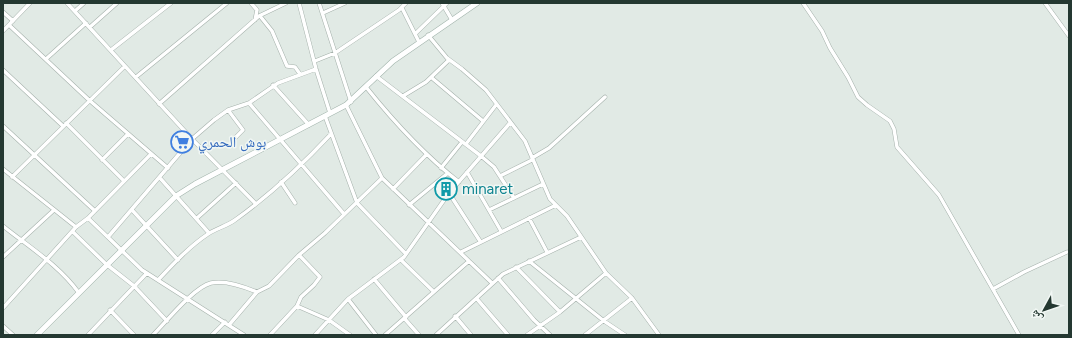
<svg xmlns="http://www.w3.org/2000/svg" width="1072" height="338" font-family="Figtree,'Noto Naskh Arabic',sans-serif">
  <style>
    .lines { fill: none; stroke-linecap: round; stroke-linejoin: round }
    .street-casing { stroke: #a5b1ab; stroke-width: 4.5 }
    .secondary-casing { stroke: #a2b4ac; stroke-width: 6 }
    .street { stroke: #fff; stroke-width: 3.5 }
    .secondary { stroke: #fff; stroke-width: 5 }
    .labels { text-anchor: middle; stroke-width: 3; stroke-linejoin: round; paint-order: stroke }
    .shop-label { font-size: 15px; fill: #366cbe; stroke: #f1f7f4; text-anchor: start }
    .culture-label { font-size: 15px; fill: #0d838f; stroke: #f1f7f4; text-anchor: start }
  </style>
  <rect width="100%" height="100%" fill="#e1eae5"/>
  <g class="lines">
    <!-- street casing -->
    <g class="street-casing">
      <path id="street" d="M67,3L192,139L256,204
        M251,3L257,10L255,20
        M299,3L316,69L330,113
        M319,3L351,102
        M442,3L452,20
        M803,3L822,31L830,48L848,77L858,97L867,105L890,121L894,129L897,147L939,195L1019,335
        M1045,3L1069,36
        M402,8L419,42
        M75,11L84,3
        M3,12L13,21
        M323,13L345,3
        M260,16L272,31L287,66L295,67L300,74
        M9,25L89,100L168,168
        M90,27L117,3
        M3,31L30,3
        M415,34L447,3
        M428,35L447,58L462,69L486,90L525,141L550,199L567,216L606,273L632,298L659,335
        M111,50L171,3
        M46,59L86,23
        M315,61L335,53L399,10L406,3
        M3,70L63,126
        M376,76L481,156L494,167L514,198
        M136,77L227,3
        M432,78L483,121
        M273,85L309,125
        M366,87C394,122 423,154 459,182
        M403,96L426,82L449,60
        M249,103L344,214
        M159,104L259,16L286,3
        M346,105L382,178L492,283
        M228,110L243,130L232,141
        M325,116L357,203L406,254
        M66,123L124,181
        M3,126L95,211
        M466,144L496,105
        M532,158L549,148L605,97
        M102,160L128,134
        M441,168L462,142
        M3,169L76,227
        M467,172L501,231
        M500,176L532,160
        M12,177L125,66
        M160,178L209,233
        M281,182L295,203
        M393,189L426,155
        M449,193L480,241
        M409,205L448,173
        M132,210L178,260
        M489,210L543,184
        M88,218L142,270L244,335
        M197,218L236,183
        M529,218L547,252
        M3,226C29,247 59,265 79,293
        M73,232L106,264L134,286L167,321
        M108,237L192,139L214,120L228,110L249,103L278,83L316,69
        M461,252L556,205
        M3,257L54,210
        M401,260L433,291
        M529,261L604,321L625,335
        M516,267L560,312
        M498,278L534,320L550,335
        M159,279C174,263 190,246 208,234C217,228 227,226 235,220C270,195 302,165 331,134
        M374,279L406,317
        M993,289L1024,272L1067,252
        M348,299L376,335
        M477,299L508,335
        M297,306L329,320L350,335
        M3,308L76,227L88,218L151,154
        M110,310L134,335
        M455,316L471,335
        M404,318L419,335
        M229,325L257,292L269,286L299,255L325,233L382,178
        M3,326L13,335
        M88,335L147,273
        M153,335C166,322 194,287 211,283C224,280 245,287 257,292
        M212,335L225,322
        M270,335L297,306L301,297L314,285L320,277L299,255
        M315,335L348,299L404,257L449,193L510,123
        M385,335L469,261
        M436,335L503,274L581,237
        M527,335L560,312L606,273
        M585,335L632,298"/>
    </g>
    <!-- secondary casing -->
    <g class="secondary-casing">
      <path id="secondary" d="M37,335L176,196L195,184L346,105L393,61L477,3"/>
    </g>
    <!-- street -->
    <use href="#street" class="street"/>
    <!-- secondary -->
    <use href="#secondary" class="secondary"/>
  </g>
  <!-- icons -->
  <defs>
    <g id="supermarket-ring" transform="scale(1.15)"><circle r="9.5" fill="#f1f7f4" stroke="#3f7fe0" stroke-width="1.5"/><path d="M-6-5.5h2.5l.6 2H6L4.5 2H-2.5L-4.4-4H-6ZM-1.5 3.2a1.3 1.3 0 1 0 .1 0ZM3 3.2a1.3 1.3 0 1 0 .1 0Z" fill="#3f7fe0"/></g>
    <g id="building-ring" transform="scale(1.15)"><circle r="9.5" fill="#f1f7f4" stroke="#0f9aa8" stroke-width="1.5"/><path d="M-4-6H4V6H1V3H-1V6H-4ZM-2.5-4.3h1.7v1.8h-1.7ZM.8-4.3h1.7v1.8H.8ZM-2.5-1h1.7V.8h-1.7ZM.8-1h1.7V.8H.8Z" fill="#0f9aa8"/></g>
  </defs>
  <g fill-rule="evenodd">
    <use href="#supermarket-ring" x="182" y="142"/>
    <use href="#building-ring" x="446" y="189"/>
  </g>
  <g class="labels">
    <!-- shop labels -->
    <g class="shop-label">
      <text x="198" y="147">بوش الحمري</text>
    </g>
    <!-- culture labels -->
    <g class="culture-label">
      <text x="462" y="194">minaret</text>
    </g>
  </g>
  <!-- border -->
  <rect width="1072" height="338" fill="none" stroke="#243831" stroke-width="8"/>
  <!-- north arrow -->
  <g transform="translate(1044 310) rotate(230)" stroke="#f1f7f4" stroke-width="3" paint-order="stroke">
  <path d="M0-3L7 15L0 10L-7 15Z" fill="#243831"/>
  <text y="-6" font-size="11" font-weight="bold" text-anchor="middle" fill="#243831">ش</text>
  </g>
</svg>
